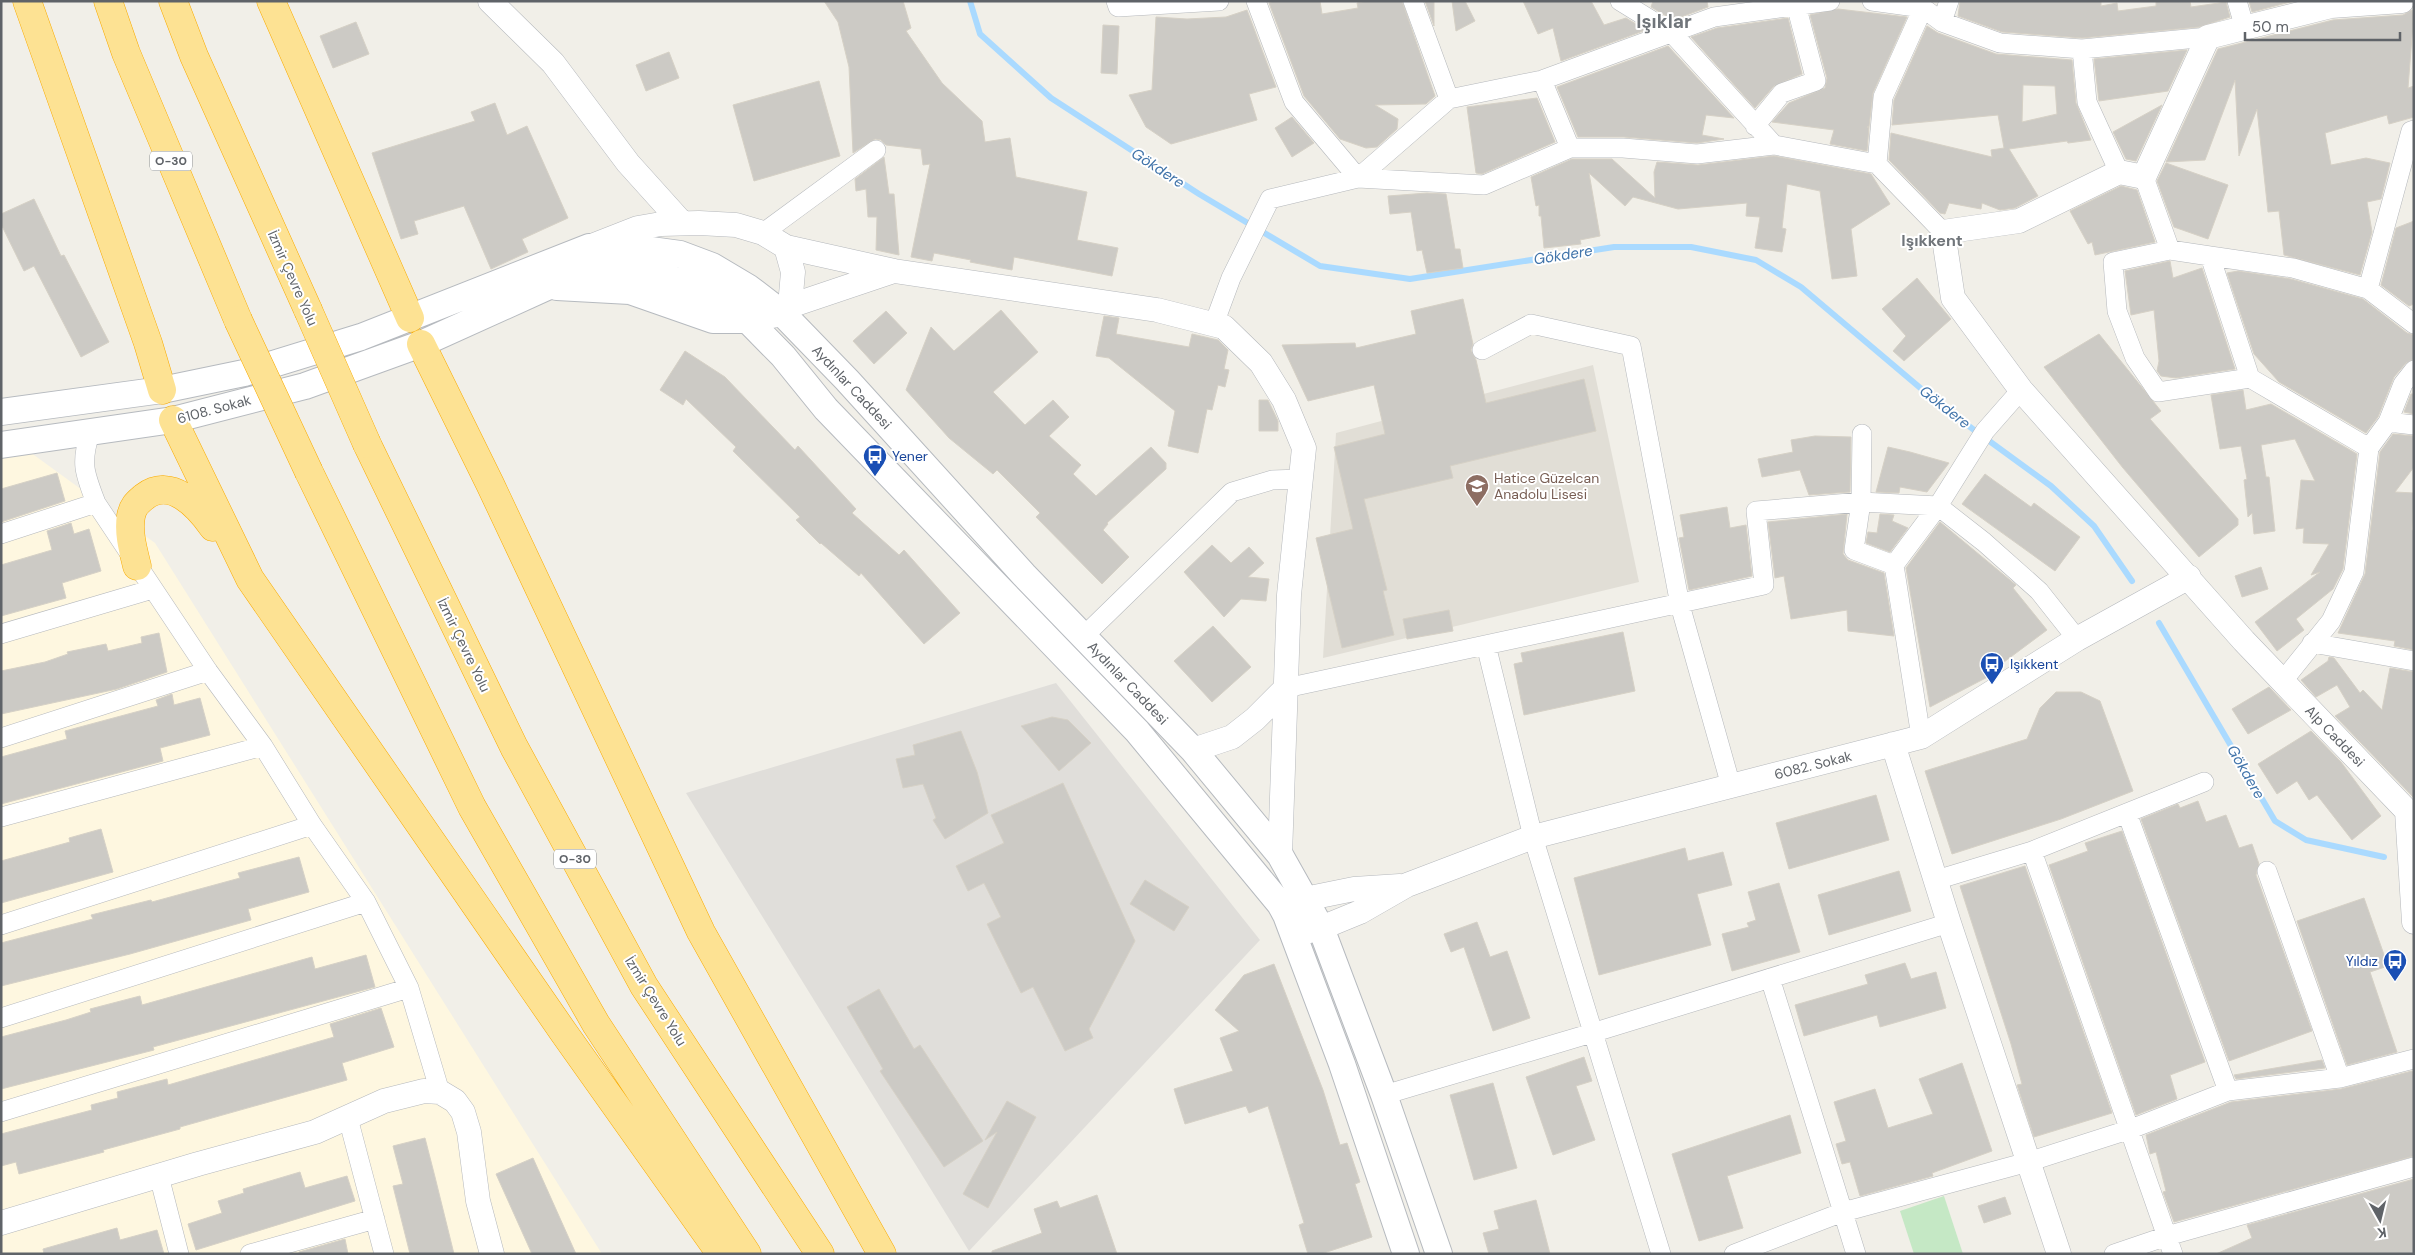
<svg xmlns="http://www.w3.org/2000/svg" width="2415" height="1255" font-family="'DM Sans',sans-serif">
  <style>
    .commercial { fill: #fef7e0 }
    .industrial { fill: #e0deda }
    .education { fill: #e1ded6 }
    .green { fill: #c5e8c5 }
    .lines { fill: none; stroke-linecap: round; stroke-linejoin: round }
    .stream { stroke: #aadaff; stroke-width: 6 }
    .building { fill: #cccac5; stroke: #d6d1c6; fill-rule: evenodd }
    .minor-casing { stroke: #b5b8bc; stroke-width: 20 }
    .tertiary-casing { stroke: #b5b8bc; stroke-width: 25 }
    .secondary-casing { stroke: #b6babf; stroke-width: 28 }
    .motorway-casing { stroke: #f9ab00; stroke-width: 29 }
    .minor { stroke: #fff; stroke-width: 19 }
    .tertiary { stroke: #fff; stroke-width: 24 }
    .secondary { stroke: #fff; stroke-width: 26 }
    .motorway { stroke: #fde293; stroke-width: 28 }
    .motorway-bridge-casing { stroke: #f9ab00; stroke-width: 29; stroke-linecap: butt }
    .motorway-bridge { stroke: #fde293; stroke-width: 28 }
    .labels { text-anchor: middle; stroke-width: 4; stroke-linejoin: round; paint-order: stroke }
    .shield { fill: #fff; stroke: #8f9295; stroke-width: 1 }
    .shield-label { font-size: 12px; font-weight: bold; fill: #5f6368 }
    .street-label { font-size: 14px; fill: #5f6368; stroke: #fff }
    .transit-label { font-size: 14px; fill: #164399; stroke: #fff; text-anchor: start }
    .education-label { font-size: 14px; fill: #785e54; stroke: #fff; text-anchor: start }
    .water-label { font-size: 15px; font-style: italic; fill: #4174aa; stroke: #fff }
    .quarter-label { font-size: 16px; font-weight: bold; fill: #70757a; stroke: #fff }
    .district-label { font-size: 19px; font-weight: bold; fill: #70757a; stroke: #fff }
  </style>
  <rect width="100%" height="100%" fill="#f1efe8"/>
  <!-- commercial -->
  <path class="commercial" d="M1,431L155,543L602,1254H1Z"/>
  <!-- industrial -->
  <path class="industrial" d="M1056,683L1260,940L969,1251L686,793Z"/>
  <!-- education -->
  <path class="education" d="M1593,365L1639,582L1323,658L1336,433Z"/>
  <!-- green -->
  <path class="green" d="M1944,1196L1963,1254H1914L1900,1211Z"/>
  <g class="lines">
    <!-- stream -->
    <path class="stream" d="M970,1L980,34L1051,98L1199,194L1320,266L1410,279L1614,247H1691L1756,260L1801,287L1944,408L2051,486L2094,526L2132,581
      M2159,623L2275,821L2306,840L2384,857"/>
  </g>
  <!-- building -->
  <path class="building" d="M824,1H903L911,28L906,31L942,83L982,121L985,142L1010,138L1016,177L1087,192L1077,240L1118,248L1112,276L1014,257L1012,270L970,262L971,260L934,253L932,261L911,257L930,164L923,165L921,149L886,145L881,140L875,139L853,153L849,67L838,22Z
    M1274,1H1320L1322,14L1358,8L1357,3L1368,1H1402L1435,96L1426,104L1375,105L1398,119L1397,129L1377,147L1366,148L1340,139L1304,96L1269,3Z
    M1425,1H1434V26Z
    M1452,1H1465L1475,21L1456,31Z
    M1523,1H1591L1604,25L1626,18L1646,30L1561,61L1553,28L1538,34Z
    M1653,1H1707L1708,7L1673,20L1651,7Z
    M1960,1H2101V6L2117,3L2118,11L2156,6V1H2190L2191,7L2226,2L2230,17L2199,27L2082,38L2002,32L1958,16Z
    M2249,1H2294L2252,12Z
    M1838,9L1907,17L1873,93L1869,127H1867H1869L1867,151L1830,144L1834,130L1772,122L1789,103L1825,88L1827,78L1810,15Z
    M1247,10L1276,87L1249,94L1257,120L1171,144L1146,127L1129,95L1152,90L1156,17L1187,19L1226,17Z
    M2412,10L2413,24L2408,88L2414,86V117L2389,124L2387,115L2325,133L2331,165L2366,158L2390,163L2381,199L2367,202L2372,232L2360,275L2284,255L2279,211L2268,212L2257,109L2239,156L2235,80L2205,160L2166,162L2218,49L2333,20L2403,15Z
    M1788,18L1802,74L1774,86L1755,108L1691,37L1717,28Z
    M356,22L369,54L333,68L320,36Z
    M1103,25L1119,26L1117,74L1101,73Z
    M1927,26L1938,33L1996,54L2072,60L2076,103L2091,140L2068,143L2067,141L2009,149L2038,196L2015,208L2000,210L1982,203L1981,209L1949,203L1945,214L1940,213L1889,160L1891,133L1992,157L1991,150L2004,148L1998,115L1892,125L1894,100ZM2023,85L2055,86L2057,114L2022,122Z
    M1668,46L1734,118L1706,115L1702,135L1724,139L1697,143L1624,137H1578L1557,87Z
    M2187,50L2168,91L2099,101L2094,59Z
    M669,52L679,78L646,91L636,65Z
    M819,81L840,156L754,181L733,105Z
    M1537,98L1555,142L1482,174L1476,173L1467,107Z
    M495,103L507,135L527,126L568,218L522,239L528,252L491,269L464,206L414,221L418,234L401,239L372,153L475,121L471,112Z
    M2162,105L2136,161L2126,159L2113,132Z
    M1292,117L1314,143L1292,157L1275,128Z
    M1774,156L1871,174L1890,204L1851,229L1857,276L1832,279L1820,191L1787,184L1782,228L1786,229L1782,252L1755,248L1760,217L1746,216L1747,203L1678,209L1633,197L1625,206L1589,173L1600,236L1580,240L1581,244L1544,248L1541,216H1539V205L1536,206L1531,177L1572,159H1612L1655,198L1654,172L1657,162L1698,165Z
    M884,157L889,194H894L899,255L876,250L877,217H868L866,189L856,191L855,179Z
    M2166,163L2228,185L2208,239L2174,227L2157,181Z
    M2121,186L2137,190L2155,242L2095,255L2092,242L2088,244L2070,211Z
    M1427,193L1446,194L1455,249H1460L1463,268L1427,273L1422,250L1417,251L1411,212L1390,214L1388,196Z
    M34,199L61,256L64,255L109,342L81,357L34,266L24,271L1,224V214Z
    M2414,221V304L2409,306L2381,285L2396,228Z
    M2170,261L2173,278L2202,268L2235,369L2176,378L2161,376L2157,371L2159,361L2154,310L2131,315L2125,271Z
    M2238,271L2291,279L2363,299L2407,333L2414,335V359L2406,363L2394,377L2378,417L2366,433L2279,382L2254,354L2227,273Z
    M1917,278L1951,319L1904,361L1893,351L1906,336L1882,309Z
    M1463,299L1473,344L1471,350L1476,360L1486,403L1584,379L1596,431L1450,466L1453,478L1364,499L1387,590L1383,591L1394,635L1342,648L1316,538L1353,529L1334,447L1385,434L1374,385L1308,401L1282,345L1355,343L1356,348L1416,334L1411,311Z
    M1001,310L1038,352L993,392L1025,425L1053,400L1069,417L1049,436L1081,465L1073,474L1096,496L1151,447L1166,463V469L1107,523L1108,524L1103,530L1129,557L1102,584L1036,517L1040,513L997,470L993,474L949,438L906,390L931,327L954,351Z
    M886,311L907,333L874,364L853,341Z
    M1104,316L1119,318L1116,334L1189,347L1192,334L1218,340L1228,350L1224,369L1229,370L1225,387L1218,385L1212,410L1207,409L1198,453L1168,446L1175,411L1109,358L1096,356Z
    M2099,334L2161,411L2150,419L2238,519V525L2199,557L2123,468L2044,367Z
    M685,351L725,377L795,450L798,446L856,509L852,513L899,555L904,550L960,613L924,644L861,573L859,576L821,543L820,544L796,520L800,517L733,451L736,447L686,399L683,405L660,390Z
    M2243,390L2246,410L2271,404L2357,454L2343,569L2333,589L2296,619L2304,630L2277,651L2255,622L2320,572L2311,575L2329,544L2303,543L2304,528L2296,529L2301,480L2315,481L2295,439L2261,445L2266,477H2269L2275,531L2254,534L2252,513L2248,517L2244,480L2247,479L2241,446L2220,449L2211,395Z
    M2411,394H2414V414L2404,412Z
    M1259,400H1268L1278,421V431H1259Z
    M2393,434L2414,436V467L2395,492L2414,493L2412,530H2414V650L2394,646L2395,641L2338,633L2365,574L2380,452Z
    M1815,436L1851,437L1850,492L1809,495L1800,470L1762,477L1758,459L1793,452L1791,440Z
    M1888,447L1910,452L1949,463L1927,492L1900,487L1899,493L1876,492Z
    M57,473L65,501L1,522V489Z
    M1985,474L2031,507L2034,503L2080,537L2055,571L1962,504Z
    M1727,507L1730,528L1746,525L1752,576L1689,590L1679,538L1684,537L1680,515Z
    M1847,514L1843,554L1848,560L1884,573L1894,636L1848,631L1847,610L1791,619L1784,576L1775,578L1768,522Z
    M1880,514L1894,515L1892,521L1908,528L1890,552L1866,543L1868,532L1877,533Z
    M1940,522L2016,585L2013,588L2047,630L2000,665L2001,670L1930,707L1906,568Z
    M71,523L74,534L89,529L101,571L62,583L66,598L1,616V565L52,550L47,531Z
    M1212,545L1231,563L1249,547L1264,563L1248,577L1269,579L1266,601L1241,599L1224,617L1184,572Z
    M2261,567L2268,589L2242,597L2235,576Z
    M1449,610L1453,631L1407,639L1403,619Z
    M1213,626L1251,667L1212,702L1174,661Z
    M1623,632L1635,691L1524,715L1514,664L1523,662L1521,653Z
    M159,633L167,672L117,689L1,714V671L45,662L68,654L67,652L106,644L108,651L142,643L141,637Z
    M2329,657L2334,658L2360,693L2363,690L2382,710L2390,668L2414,672V798L2335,716L2350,707L2337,685L2316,697L2301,680L2328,661Z
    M2269,687L2291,710L2248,734L2232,709Z
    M2056,692H2081L2100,701L2133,791L2061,819L1952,854L1925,771L2027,739L2040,708Z
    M172,694L174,705L200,698L210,735L160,748L163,761L1,804V757L67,739L65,731L158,706L156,700Z
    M1052,717L1068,720L1091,743L1059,771L1021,726Z
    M961,731L977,772L988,813L945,839L933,820L936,818L923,784L903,788L896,759L915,755L913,745Z
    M2311,731L2341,762L2381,816L2352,840L2317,795L2309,800L2297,781L2277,794L2258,764Z
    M1063,783L1135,941L1089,1029L1093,1038L1065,1051L1033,987L1021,993L987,924L1001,917L984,883L968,891L956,866L1004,843L991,815Z
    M1876,795L1889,840L1789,869L1776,823Z
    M2198,801L2206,822L2226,815L2239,848L2252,844L2259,864L2256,875L2312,1031L2229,1061L2141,819L2178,804L2180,808Z
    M101,829L113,872L1,903V861L70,842L69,838Z
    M2122,831L2205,1062L2170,1075L2177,1099L2136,1115L2049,865L2088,851L2085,843Z
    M1685,848L1688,861L1723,852L1732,885L1697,894L1711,945L1599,975L1574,878Z
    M299,857L309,892L248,909L251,920L130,954L1,986V943L93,919L91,915L151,900L152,902L240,878L238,873Z
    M2025,866L2112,1113L2034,1137L2017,1085L2022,1084L2011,1044L1960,886Z
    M1899,871L1911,911L1829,935L1818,895Z
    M1145,880L1189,907L1174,931L1130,904Z
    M1779,883L1800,952L1732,971L1722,934L1749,927L1747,923L1756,920L1748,892Z
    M2364,898L2388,966L2370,972L2397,1052L2347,1065L2297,921Z
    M1477,922L1490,957L1507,951L1530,1018L1493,1031L1464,947L1451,952L1444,934Z
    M366,955L375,987L153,1047L154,1050L1,1089V1037L66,1020L91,1012L90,1009L140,996L142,1005L312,957L315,969Z
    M1905,963L1911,979L1936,972L1946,1008L1880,1027L1877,1015L1804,1036L1795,1005L1868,984L1865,975Z
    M1274,964L1323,1090L1340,1145L1347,1143L1360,1182L1355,1184L1372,1237L1321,1254H1308L1299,1225L1304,1223L1268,1106L1249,1113L1246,1106L1185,1124L1174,1089L1233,1071L1220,1038L1239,1031L1215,1010L1244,975Z
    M879,989L914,1049L920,1045L983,1141L944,1167L880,1071L883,1069L847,1007Z
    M381,1008L394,1047L342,1063L347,1080L180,1127V1129L103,1150L104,1152L19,1174L16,1162L1,1166V1134L92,1110L91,1105L118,1098L117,1092L167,1079L168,1085L334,1037L330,1024Z
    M1584,1057L1592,1081L1576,1086L1595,1140L1553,1155L1526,1077Z
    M2322,1060L2325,1068L2236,1079L2234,1075Z
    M1962,1063L1992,1151L1932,1173L1933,1176L1860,1196L1850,1162L1842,1164L1836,1144L1846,1141L1834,1102L1875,1089L1888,1128L1933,1114L1919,1079Z
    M2412,1071L2414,1078V1156L2174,1222L2163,1192L2166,1191L2156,1152L2150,1154L2146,1135L2231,1102L2341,1089Z
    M1493,1083L1517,1168L1474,1180L1450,1095Z
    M1007,1101L1036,1117L988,1208L963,1194L997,1132L985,1140Z
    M1790,1115L1801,1153L1727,1176L1743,1228L1699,1241L1672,1154Z
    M425,1138L435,1177L454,1254H410L393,1186L403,1184L393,1146Z
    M533,1158L576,1254H532L496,1174Z
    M300,1172L305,1188L347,1176L355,1201L196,1250L188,1224L222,1213L218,1201L244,1193L243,1189Z
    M2414,1179V1254H2216L2252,1238L2247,1225Z
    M1097,1195L1117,1254H992V1251L1042,1233L1034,1209L1057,1201L1060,1208Z
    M2005,1197L2011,1214L1984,1223L1978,1206Z
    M1536,1200L1550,1254H1489L1483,1233L1499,1229L1494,1211Z
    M117,1228L120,1240L157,1230L164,1254H44L43,1249Z
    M345,1239L348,1254H299V1252Z"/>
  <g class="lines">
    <!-- minor casing -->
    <g class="minor-casing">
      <path id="minor" d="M1116,1L1118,7L1219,1
        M1256,1L1294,102L1358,178L1484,185L1570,148H1623L1697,154L1774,145
        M1413,1L1449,99
        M1620,1L1672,33L1774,145L1877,164L1943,232
        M1872,1L1923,8L1942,22L2000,43L2082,49L2208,37
        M2237,1L2245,29
        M1942,22L1949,1
        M2082,49L2087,102L2119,172
        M1542,80L1570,148
        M1755,126L1782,93L1816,81L1795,1
        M1877,164L1883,97L1923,8
        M2144,177L2170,250L2210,256L2250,378L2369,448
        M763,233L876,150
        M2170,250L2113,262L2117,311L2135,358L2158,392L2250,378
        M2210,256L2293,268L2368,289L2414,324
        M2368,289L2411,131L2414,130
        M1214,324L1231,278L1270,199L1358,178L1449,99L1542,80L1714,17L1830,1
        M1482,350L1531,324L1631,346L1680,605L1731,786
        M2388,422L2414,425
        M90,433C80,464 85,474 96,503L208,671L263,746L312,825L366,902L409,988L440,1092
        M1862,434L1861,502L1854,550L1894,565L1921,737
        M1,534L96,503
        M1894,565L1938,506L1985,431L2021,390
        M1,634L153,589
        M1083,637L1232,492L1272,480L1301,479
        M2312,643L2414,661
        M1486,645L1533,837L1661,1254
        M2282,682L2331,621L2354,572L2369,448L2388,422L2403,384L2414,370
        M1286,688L1764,585L1756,511L1861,502L1938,506L1984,542L2039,591L2077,639
        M1,738L208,671
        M2127,813L2228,1091
        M1,817L263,746
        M2032,851L2173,1254
        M2267,871L2340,1078
        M1936,880L2032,851L2204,782
        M1,925L312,825
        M1770,978L1856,1254
        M1,1018L366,902
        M1384,1095L1592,1033L1949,923
        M1,1112L409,988
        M348,1118L384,1254
        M159,1176L179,1254
        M250,1254L375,1219
        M1734,1254L1843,1212L2028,1162L2131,1129L2228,1091L2340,1078L2414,1059
        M2114,1254L2167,1236L2414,1167"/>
    </g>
    <!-- tertiary casing -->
    <g class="tertiary-casing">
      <path id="tertiary" d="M490,1L553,63L628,163L682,223
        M2402,1L2331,6L2208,37L2144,177L2119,172L2019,221L1943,232L1953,298L2021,390L2244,641L2407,811L2414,922
        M592,246L638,228L661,224L699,223L736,225L763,233L786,247L894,271
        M786,247L793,272L790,306
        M750,320L783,314L790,306L894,271L1157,310L1224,327L1261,363L1284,400L1304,448L1289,595L1280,855
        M1893,744L1949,923L2059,1254
        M1193,750L1232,737L1255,719L1286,688
        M1285,903L1354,889L1400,886
        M1302,933L1321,928L1360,912L1407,885L1533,837L1921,737L2077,639L2189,577
        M1,1223L198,1164L315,1132L384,1101L424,1091L440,1092L455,1101L463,1112L469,1132L478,1201L492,1254"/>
    </g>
    <!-- secondary casing -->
    <g class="secondary-casing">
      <path id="secondary" d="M557,287L630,291L713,320H750
        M1,412L162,390L244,373L361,337L589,247L636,248L680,254L712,266L749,288L783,314L847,380L1024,575L1193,750L1280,855L1321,928L1384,1095L1439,1254
        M1,445L173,420L305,386L421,344L547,287L589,271L640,268L725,297L783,356L826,409L1137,731L1280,904L1286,915L1342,1064L1406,1254"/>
    </g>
    <!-- motorway casing -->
    <g class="motorway-casing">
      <path id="motorway" d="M27,1L148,343L162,390
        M108,1L126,53L238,320
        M173,1L194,56L308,310
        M271,1L410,318
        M421,344L490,484L701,932L882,1254
        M173,420L250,579L564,1033L721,1254
        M367,444L514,747L644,986L820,1254
        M309,472L472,807L596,1024L747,1254
        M137,566C133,550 128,532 131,516C133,506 137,503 144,497C171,476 198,506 213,527"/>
    </g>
    <!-- minor -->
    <use href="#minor" class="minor"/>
    <!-- tertiary -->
    <use href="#tertiary" class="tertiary"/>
    <!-- secondary -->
    <use href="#secondary" class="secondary"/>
    <!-- motorway -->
    <use href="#motorway" class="motorway"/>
    <!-- motorway-bridge casing -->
    <g class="motorway-bridge-casing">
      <path id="motorway-bridge" d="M308,310L367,444
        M238,320L309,472"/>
    </g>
    <!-- motorway-bridge -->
    <use href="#motorway-bridge" class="motorway-bridge"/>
  </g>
  <!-- icons -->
  <defs>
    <g id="bus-pin" transform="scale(1.25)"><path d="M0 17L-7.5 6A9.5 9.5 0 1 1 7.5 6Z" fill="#1a4fb4" stroke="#fff"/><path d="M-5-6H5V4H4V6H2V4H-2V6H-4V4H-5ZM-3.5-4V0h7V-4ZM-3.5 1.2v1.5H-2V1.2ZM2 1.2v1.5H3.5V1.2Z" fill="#fff"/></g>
    <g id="school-pin" transform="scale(1.25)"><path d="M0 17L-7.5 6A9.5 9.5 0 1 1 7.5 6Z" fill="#8d6e63" stroke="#fff"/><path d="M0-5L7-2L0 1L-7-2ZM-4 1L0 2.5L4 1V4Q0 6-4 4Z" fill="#fff"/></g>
  </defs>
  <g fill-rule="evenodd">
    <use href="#bus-pin" x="875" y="456"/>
    <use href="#school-pin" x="1477" y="486"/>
    <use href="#bus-pin" x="1992" y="664"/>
    <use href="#bus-pin" x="2395" y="961"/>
  </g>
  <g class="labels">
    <!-- shield labels -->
    <g class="shield">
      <rect x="150" y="151.5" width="42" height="19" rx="4"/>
      <rect x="554" y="849.5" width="42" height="19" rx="4"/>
    </g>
    <g class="shield-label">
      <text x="171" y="165">O-30</text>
      <text x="575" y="863">O-30</text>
    </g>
    <!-- street labels -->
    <g class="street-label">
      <text transform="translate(293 278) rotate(66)" y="5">İzmir Çevre Yolu</text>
      <text transform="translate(852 387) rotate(47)" y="5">Aydınlar Caddesi</text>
      <text transform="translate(214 409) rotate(-15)" y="5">6108. Sokak</text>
      <text transform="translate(464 645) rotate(64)" y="5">İzmir Çevre Yolu</text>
      <text transform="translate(1128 683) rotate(46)" y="5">Aydınlar Caddesi</text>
      <text transform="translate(2335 736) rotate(46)" y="5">Alp Caddesi</text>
      <text transform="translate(1813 765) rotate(-14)" y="5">6082. Sokak</text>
      <text transform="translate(656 1001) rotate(58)" y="5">İzmir Çevre Yolu</text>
    </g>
    <!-- transit labels -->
    <g class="transit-label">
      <text x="892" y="461">Yener</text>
      <text x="2010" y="669">Işıkkent</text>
      <text x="2378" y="966" text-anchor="end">Yıldız</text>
    </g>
    <!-- education labels -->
    <g class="education-label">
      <text x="1494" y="483">Hatice Güzelcan<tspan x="1494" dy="16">Anadolu Lisesi</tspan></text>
    </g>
    <!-- water labels -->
    <g class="water-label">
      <text transform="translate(1158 168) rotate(33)" y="5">Gökdere</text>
      <text transform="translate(1563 255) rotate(-9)" y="5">Gökdere</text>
      <text transform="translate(1945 407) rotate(38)" y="5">Gökdere</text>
      <text transform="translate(2246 772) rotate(60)" y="5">Gökdere</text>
    </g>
    <!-- quarter labels -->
    <g class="quarter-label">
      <text x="1932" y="246">Işıkkent</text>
    </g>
    <!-- district labels -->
    <g class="district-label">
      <text x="1664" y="28">Işıklar</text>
    </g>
  </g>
  <!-- border -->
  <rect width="2415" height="1255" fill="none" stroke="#5f6368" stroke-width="5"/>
  <!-- north arrow -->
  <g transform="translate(2380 1220) rotate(172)" stroke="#ffffff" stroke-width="4" paint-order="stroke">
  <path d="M0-4L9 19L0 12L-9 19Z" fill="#5f6368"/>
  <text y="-8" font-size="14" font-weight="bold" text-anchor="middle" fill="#5f6368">K</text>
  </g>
  <!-- scale -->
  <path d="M2245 32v8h155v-8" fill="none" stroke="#5f6368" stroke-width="2.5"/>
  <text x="2252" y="32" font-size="15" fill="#5f6368" stroke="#ffffff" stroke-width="4" paint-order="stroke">50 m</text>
</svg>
